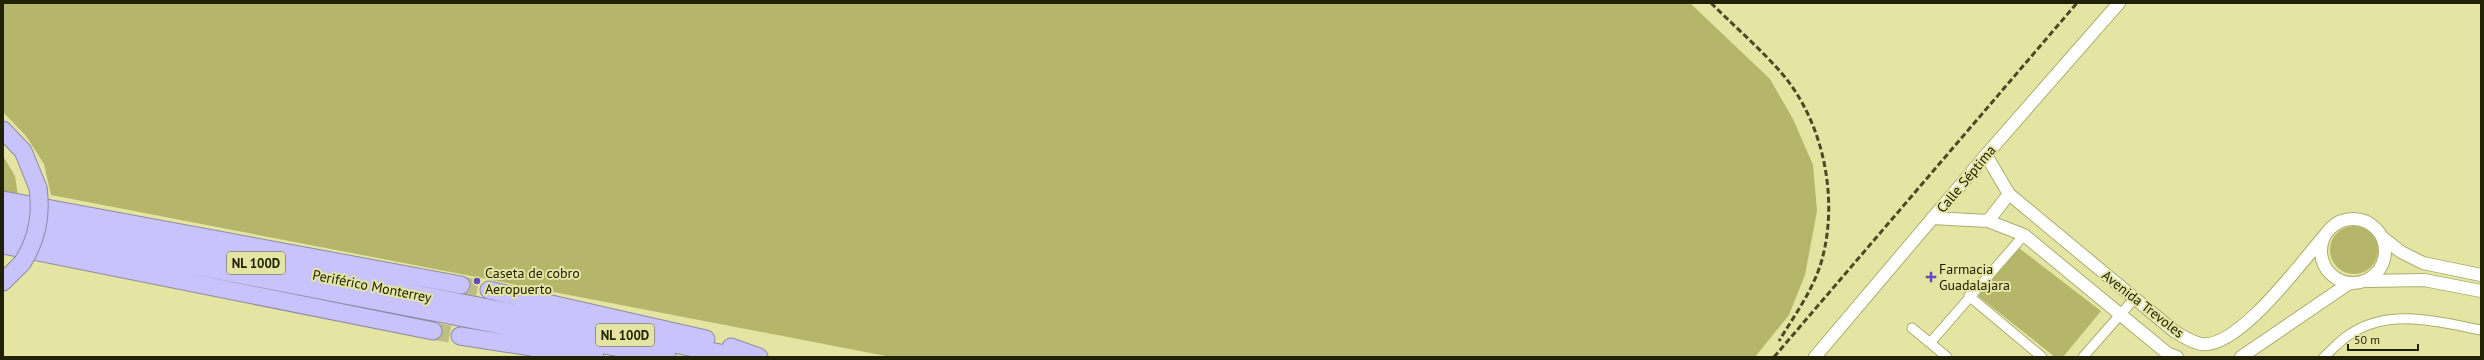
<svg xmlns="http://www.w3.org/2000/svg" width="2484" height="360" font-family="'PT Sans',sans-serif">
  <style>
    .green { fill: #b5b66a }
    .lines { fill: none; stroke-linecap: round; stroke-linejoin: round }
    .motorway-tunnel { stroke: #bdbe83; stroke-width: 17; stroke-dasharray: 17 8; stroke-linecap: butt }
    .minor-casing { stroke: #acae6d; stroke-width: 11 }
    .tertiary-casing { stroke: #acae6d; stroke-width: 14 }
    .motorway-casing { stroke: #8e8aa5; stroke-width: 19 }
    .minor { stroke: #fff; stroke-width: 9 }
    .tertiary { stroke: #fff; stroke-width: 12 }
    .motorway { stroke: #c8c3fa; stroke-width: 17 }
    .rail { stroke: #494a26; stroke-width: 3; stroke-dasharray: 6 3; stroke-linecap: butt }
    .motorway-bridge-casing { stroke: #8e8aa5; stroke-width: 19; stroke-linecap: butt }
    .motorway-bridge { stroke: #c8c3fa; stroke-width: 17 }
    .poi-dot { fill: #6548c0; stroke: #e4e5a2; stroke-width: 1.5 }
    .labels { text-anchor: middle; stroke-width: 4; stroke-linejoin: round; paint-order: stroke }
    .shield { fill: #e4e5a2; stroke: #5c5c35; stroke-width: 1 }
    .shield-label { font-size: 13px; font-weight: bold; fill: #212106 }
    .street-label { font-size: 14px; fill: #212106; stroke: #e4e5a2 }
    .poi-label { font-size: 14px; fill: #212106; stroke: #e4e5a2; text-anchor: start }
  </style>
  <rect width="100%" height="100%" fill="#e4e5a2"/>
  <!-- green -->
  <path class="green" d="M3,3H1690L1770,79L1793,119L1813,165L1817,211L1805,275L1789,315L1755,357H891L51,195L44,164L26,136L3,112Z
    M3,156L15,176L18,196L3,193Z
    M2330 250a24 24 0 1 1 48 0a24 24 0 1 1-48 0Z
    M2019,248L2101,311L2063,357H2055L1978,296Z"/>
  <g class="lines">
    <!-- motorway-tunnel -->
    <path class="motorway-tunnel" d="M461,285L489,290
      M433,331L460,336"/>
    <!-- minor casing -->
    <g class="minor-casing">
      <path id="minor" d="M1969,296L2042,357
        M1912,328L1947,357
        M1930,343L2024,235
        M2083,357L2134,299
        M2324,357C2333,349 2341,339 2352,333C2391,308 2439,322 2481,330"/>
    </g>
    <!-- tertiary casing -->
    <g class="tertiary-casing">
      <path id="tertiary" d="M1986,155L2009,194L2174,331C2182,336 2191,342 2201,344C2238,350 2302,261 2326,234
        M1932,218L1988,221L2024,235L2167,353L2177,357
        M2321 251a32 32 0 1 1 64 0a32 32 0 1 1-64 0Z
        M1988,221L2009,194
        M2382,237L2401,252L2423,263L2481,275
        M2368,281L2424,280L2481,291
        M1815,357L1986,155L2119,3
        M2241,357L2348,284"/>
    </g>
    <!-- motorway casing -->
    <g class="motorway-casing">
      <path id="motorway" d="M3,130L23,151L38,188
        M3,200L461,285
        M3,214L741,357
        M3,229L667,357
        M3,245L433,331
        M3,282L22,263
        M489,290L706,339
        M460,336L595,357
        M731,347L759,357"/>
    </g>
    <!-- minor -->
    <use href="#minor" class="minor"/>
    <!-- tertiary -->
    <use href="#tertiary" class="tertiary"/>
    <!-- motorway -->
    <use href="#motorway" class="motorway"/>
    <!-- rail -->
    <path class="rail" d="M1711,3C1735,27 1762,50 1784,76C1825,126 1839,202 1821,263C1812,292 1794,316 1779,341
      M1774,357L2077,3"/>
    <!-- motorway-bridge casing -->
    <g class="motorway-bridge-casing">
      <path id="motorway-bridge" d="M22,263C37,240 42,216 38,188"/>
    </g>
    <!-- motorway-bridge -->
    <use href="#motorway-bridge" class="motorway-bridge"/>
  </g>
  <!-- markers -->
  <g class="poi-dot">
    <path d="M1929 271h4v4h4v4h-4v4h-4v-4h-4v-4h4z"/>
    <circle cx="477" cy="281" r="4"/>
  </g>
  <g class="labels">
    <!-- shield labels -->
    <g class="shield">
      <rect x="227" y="252" width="58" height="22" rx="3"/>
      <rect x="596" y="324" width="58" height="22" rx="3"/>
    </g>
    <g class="shield-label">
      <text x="256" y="268">NL 100D</text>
      <text x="625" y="340">NL 100D</text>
    </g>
    <!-- street labels -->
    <g class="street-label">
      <text transform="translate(1966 179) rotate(-50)" y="5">Calle Séptima</text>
      <text transform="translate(372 286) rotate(11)" y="5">Periférico Monterrey</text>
      <text transform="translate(2143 304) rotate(38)" y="5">Avenida Trevoles</text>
    </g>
    <!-- poi labels -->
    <g class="poi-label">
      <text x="1939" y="274">Farmacia<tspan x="1939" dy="16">Guadalajara</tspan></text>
      <text x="485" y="278">Caseta de cobro<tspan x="485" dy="16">Aeropuerto</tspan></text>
    </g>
  </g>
  <!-- border -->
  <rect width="2484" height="360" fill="none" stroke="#212106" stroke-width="8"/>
  <!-- scale -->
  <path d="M2348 344v6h70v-6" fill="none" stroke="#212106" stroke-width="2"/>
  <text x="2354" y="344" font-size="12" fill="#212106" stroke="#e4e5a2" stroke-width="3" paint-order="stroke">50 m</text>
</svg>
